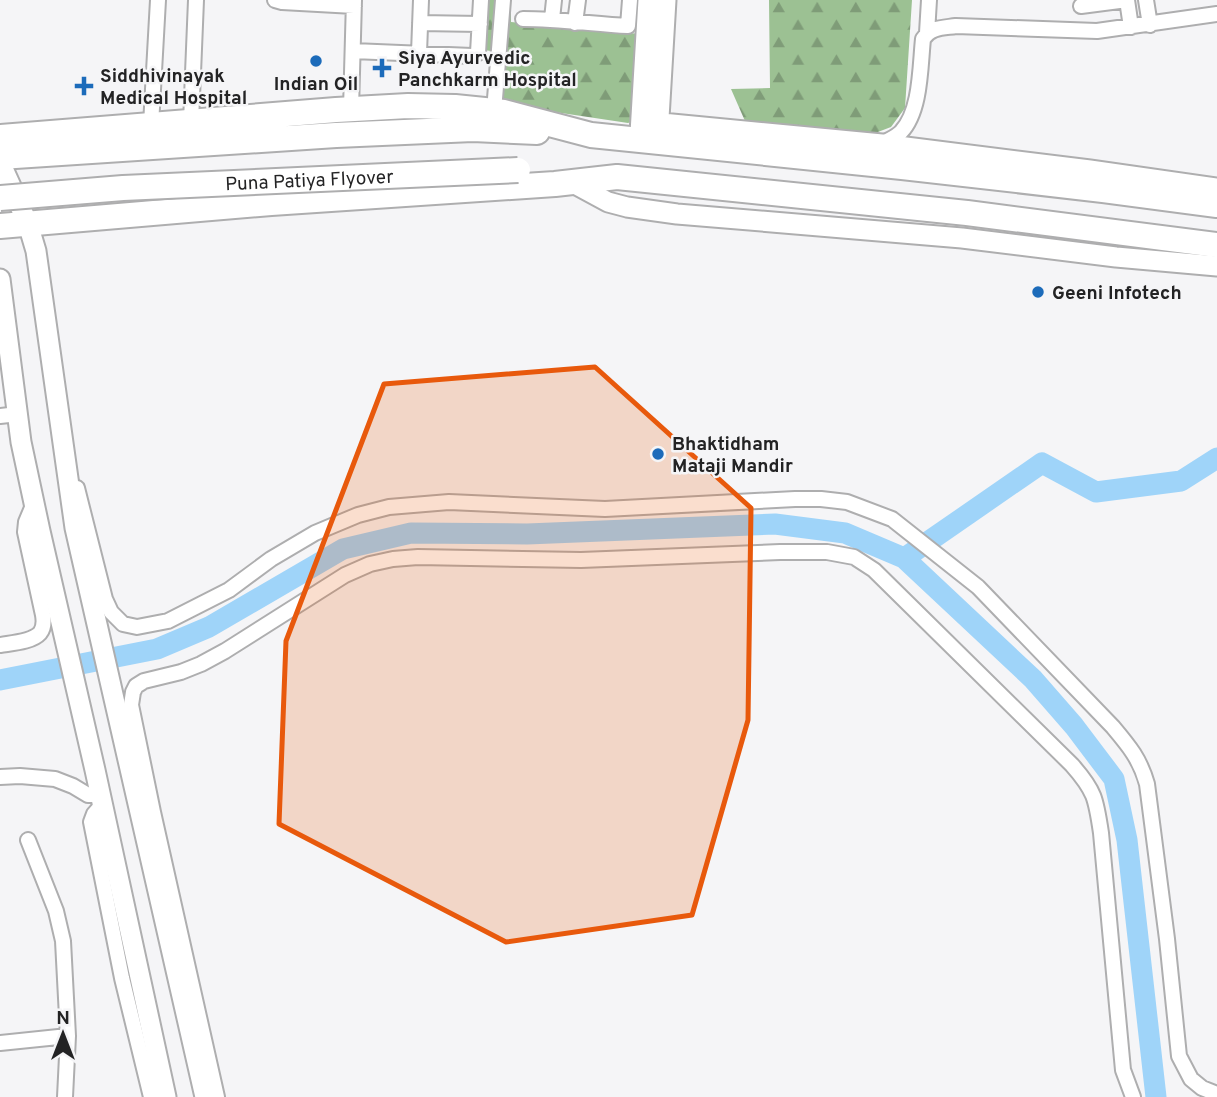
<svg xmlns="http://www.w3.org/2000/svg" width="1217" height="1097" font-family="Overpass,sans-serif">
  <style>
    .forest { fill: url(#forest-firs) }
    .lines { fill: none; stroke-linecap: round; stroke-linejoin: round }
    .river { stroke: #9fd4f9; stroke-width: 21 }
    .street-casing { stroke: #aeaeaf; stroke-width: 18 }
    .secondary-casing { stroke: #aeaeaf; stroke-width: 23 }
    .highway-casing { stroke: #aeaeaf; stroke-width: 28 }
    .street { stroke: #fff; stroke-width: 14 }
    .secondary { stroke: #fff; stroke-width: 19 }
    .highway { stroke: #fff; stroke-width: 24 }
    .highway-bridge-casing { stroke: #aeaeaf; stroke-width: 28; stroke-linecap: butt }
    .highway-bridge { stroke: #fff; stroke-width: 24 }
    .marked { fill: #e8590c; fill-opacity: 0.2; stroke: #e8590c; stroke-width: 5; stroke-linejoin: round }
    .poi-dot { fill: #1c6bba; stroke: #f5f5f7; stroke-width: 2.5 }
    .labels { text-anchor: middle; stroke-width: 5; stroke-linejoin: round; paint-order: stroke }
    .poi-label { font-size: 19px; font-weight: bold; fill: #232324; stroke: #f5f5f7; text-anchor: start }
    .street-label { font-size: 19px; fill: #232324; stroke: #f5f5f7 }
  </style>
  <defs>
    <pattern id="forest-firs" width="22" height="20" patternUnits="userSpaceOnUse" patternTransform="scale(1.75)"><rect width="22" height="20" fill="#9cc193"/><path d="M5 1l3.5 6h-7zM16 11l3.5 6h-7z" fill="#7f9c78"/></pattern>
  </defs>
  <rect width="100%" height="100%" fill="#f5f5f7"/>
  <!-- forest -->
  <path class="forest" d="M484,0H511V22L651,35L669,108L628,123L501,104L505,53L484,50Z
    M769,0H912L905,108L891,127L870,135L781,128L745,121L731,89L770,88Z"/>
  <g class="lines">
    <!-- river -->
    <path class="river" d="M906,557L1042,463L1096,492L1181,481L1217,458
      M0,680L157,649L209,627L343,549L411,533L527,534L775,524L845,533L904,558L1033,679L1074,726L1114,779L1127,840L1156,1097"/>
    <!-- street casing -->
    <g class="street-casing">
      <path id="street" d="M275,0L282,2L354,6
        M1127,0L1131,27
        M1146,0L1150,25
        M1081,6L1127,0
        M523,19C558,19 593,24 628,26L630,0
        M552,19L554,0
        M420,23L480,24
        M575,23L578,0
        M927,33L929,0
        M353,51L472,56L478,53L481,0
        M419,53L421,0
        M351,109L354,0
        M494,111L503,0
        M191,122L196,0
        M151,125L158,0
        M882,144C888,140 896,137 901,132C921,111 920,67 923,39C931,27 942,28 956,26L1097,31L1217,14
        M0,416L18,414
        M77,488L105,599L111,612L123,624L137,627L168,621L229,590L271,559L315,533L358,515L389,507L449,502L605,509L795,499H821L847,502L892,519L978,587L1113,727C1129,746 1140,759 1147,784L1167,939L1179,1056L1191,1079L1202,1088L1217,1094
        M0,645C12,643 32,642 40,633C44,628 44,621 43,615L25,532L26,522L34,503
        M0,777L20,776L55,779L73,786L88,795H100
        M102,805L94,814L91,822L122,978L151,1097
        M28,840L56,911L63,941L68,1036L65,1097
        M0,1043L68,1036
        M217,1097L153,812L131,705L133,692L136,686L144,681L181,672L201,664L225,651L345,575L370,564L393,559L418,557L581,560L780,552H827L854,557L874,570L1072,765C1095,791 1096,799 1101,833L1123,1070L1133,1097"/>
    </g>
    <!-- secondary casing -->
    <g class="secondary-casing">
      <path id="secondary" d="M641,121L882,144L1090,170L1217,188
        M640,133L648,0
        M658,135L666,0
        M0,162L28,224L36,251L75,528L205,1097
        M571,182L608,202L627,207L677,214L962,238L1116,257L1217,266
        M0,279L21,442L40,531L95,770L166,1097"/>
    </g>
    <!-- highway casing -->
    <g class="highway-casing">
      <path id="highway" d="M0,137L336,110L408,106L455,107L504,112L591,135L902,167L1103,190L1217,205
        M0,157L336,135L473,129L537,132
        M0,226L271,203L555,184L617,177L967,213L1217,245"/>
    </g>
    <!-- street -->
    <use href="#street" class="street"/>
    <!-- secondary -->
    <use href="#secondary" class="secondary"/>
    <!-- highway -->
    <use href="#highway" class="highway"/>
    <!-- highway-bridge casing -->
    <g class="highway-bridge-casing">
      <g id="highway-bridge">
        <path id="s1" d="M0,198L123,188L518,170"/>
      </g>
    </g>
    <!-- highway-bridge -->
    <use href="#highway-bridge" class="highway-bridge"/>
  </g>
  <!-- marked area -->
  <path class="marked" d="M595,367L751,508L748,720L692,915L506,942L279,824L286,641L384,384Z"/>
  <!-- markers -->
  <g class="poi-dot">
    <circle cx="316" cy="61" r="7"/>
    <path d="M378.5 57.5h7v7h7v7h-7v7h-7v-7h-7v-7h7z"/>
    <path d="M80.5 75.5h7v7h7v7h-7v7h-7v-7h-7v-7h7z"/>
    <circle cx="1038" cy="292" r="7"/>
    <circle cx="658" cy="454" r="7"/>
  </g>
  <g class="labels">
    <!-- poi labels -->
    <g class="poi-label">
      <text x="398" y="64">Siya Ayurvedic<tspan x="398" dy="22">Panchkarm Hospital</tspan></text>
      <text x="100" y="82">Siddhivinayak<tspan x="100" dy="22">Medical Hospital</tspan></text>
      <text x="316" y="90" text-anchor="middle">Indian Oil</text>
      <text x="1052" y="299">Geeni Infotech</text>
      <text x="672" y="450">Bhaktidham<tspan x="672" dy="22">Mataji Mandir</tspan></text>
    </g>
    <!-- street labels -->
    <g class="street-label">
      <text dy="7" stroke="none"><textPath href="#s1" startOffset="310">Puna Patiya Flyover</textPath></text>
    </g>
  </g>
  <!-- north arrow -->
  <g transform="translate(63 1034)" stroke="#f5f5f7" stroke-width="5" paint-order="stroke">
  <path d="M0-5L12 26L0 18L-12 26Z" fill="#232324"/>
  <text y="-10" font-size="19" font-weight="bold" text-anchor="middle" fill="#232324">N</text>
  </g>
</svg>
